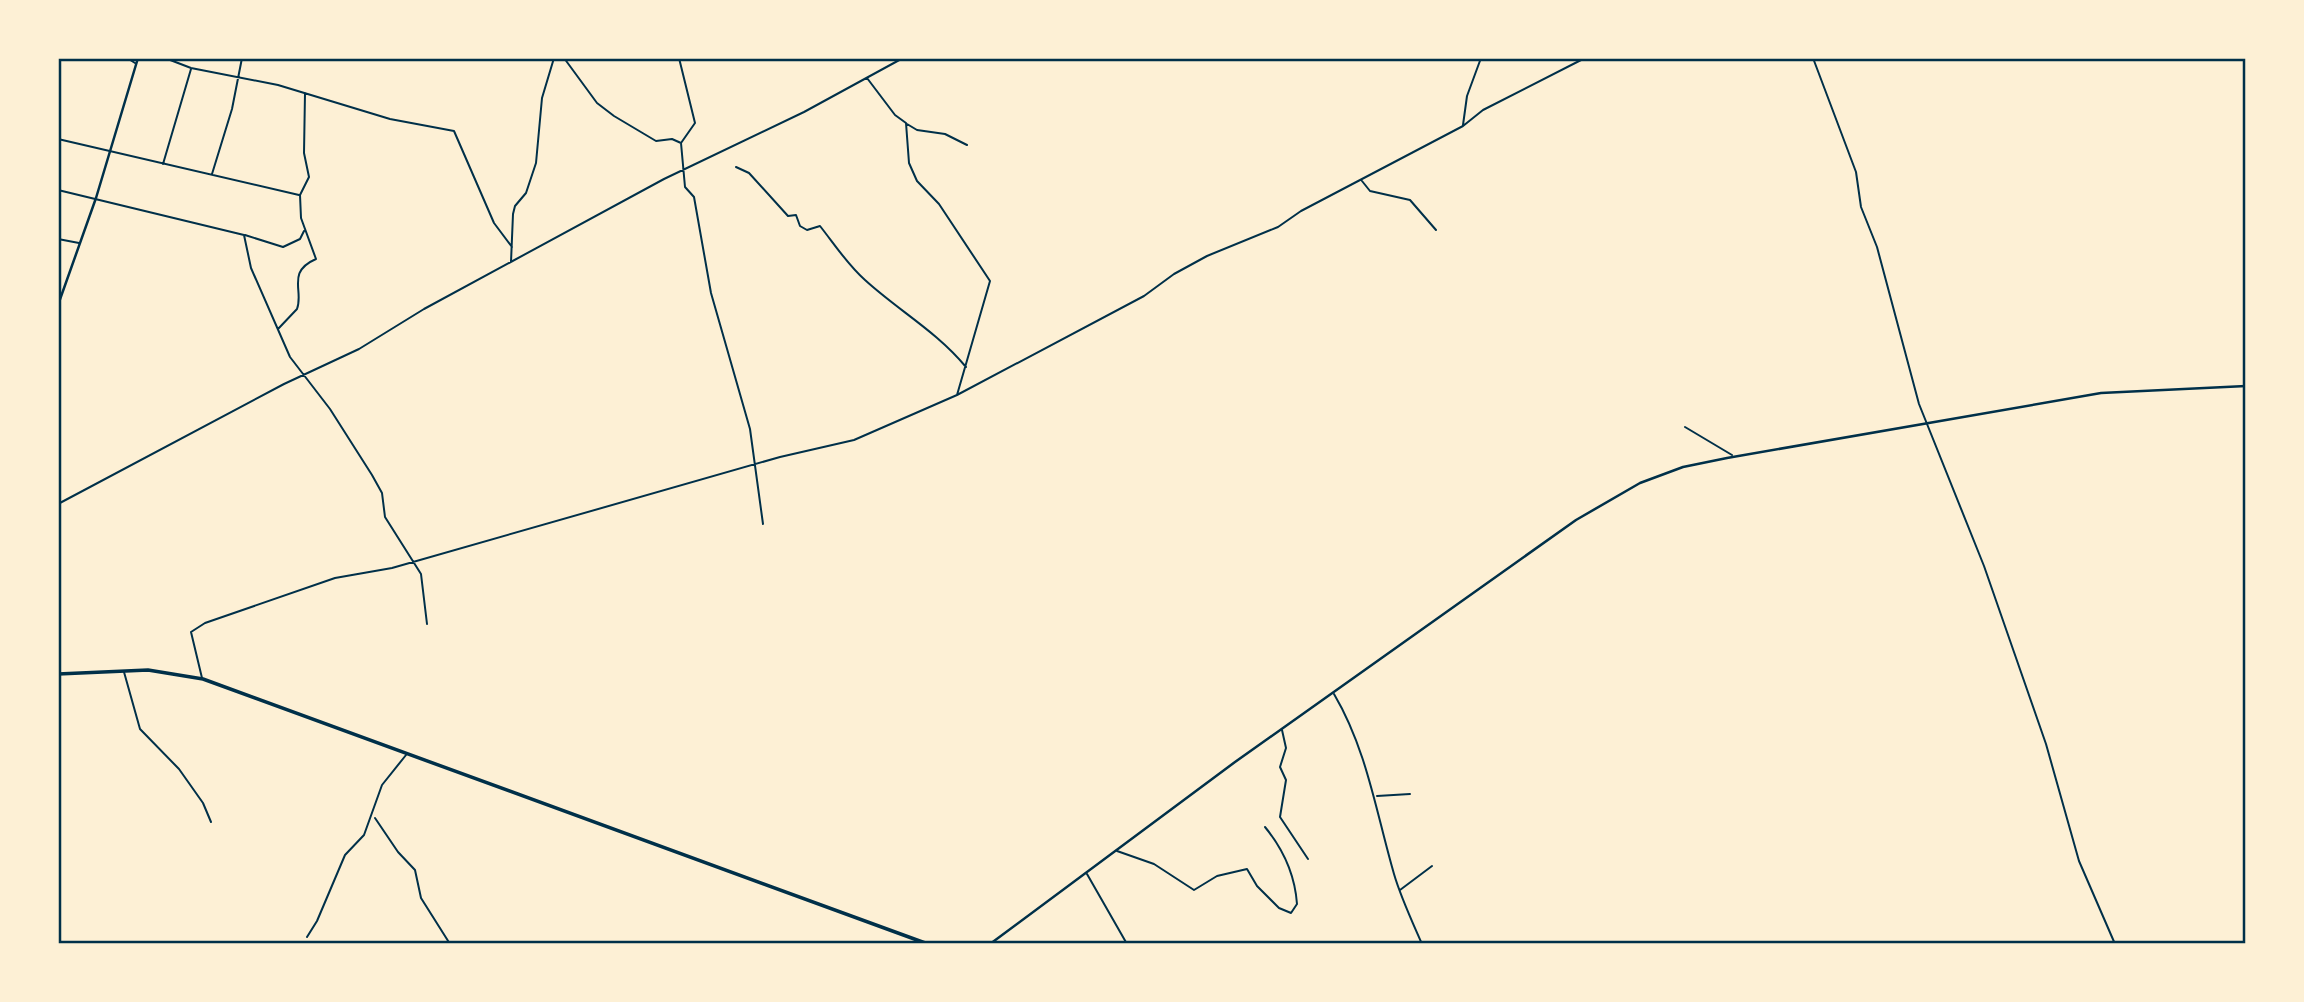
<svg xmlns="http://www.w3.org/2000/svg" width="2304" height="1002" font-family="Inter,sans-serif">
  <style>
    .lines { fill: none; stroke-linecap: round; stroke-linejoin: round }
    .minor { stroke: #003049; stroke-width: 2 }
    .tertiary { stroke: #003049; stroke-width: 2.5 }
    .secondary { stroke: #003049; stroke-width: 2.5 }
    .primary { stroke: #003049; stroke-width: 3.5 }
    .neatline { fill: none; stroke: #003049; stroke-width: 2.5 }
  </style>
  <rect width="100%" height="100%" fill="#fdf0d5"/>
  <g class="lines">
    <!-- minor -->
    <path class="minor" d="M127,58L135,63
      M165,58L191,68L278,85L390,119L454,131L494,223L512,247
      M564,58L597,103L614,116L656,141L672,139L681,143L695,123L679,58
      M1813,58L1856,172L1861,207L1877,247L1919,404L1984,566L2046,744L2079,861L2115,944
      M867,78L895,115L906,123L909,163L917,181L939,204L990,281L957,395
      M907,124L917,130L945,134L967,145
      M1463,125L1467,96L1481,58
      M58,139L299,195
      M681,143L685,187L694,197L711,293L750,429L763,524
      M163,164L191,69
      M736,167L749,173L788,216L796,215L800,226L807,230L820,226C835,245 847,264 865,280C899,311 936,331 966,367
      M212,174L232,109L242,58
      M1362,181L1370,191L1410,200L1436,230
      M58,190L244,235L251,268L290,357L330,409L372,475L382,493L385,517L421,574L427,624
      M245,235L283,247L300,239L304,231
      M58,239L79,243
      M511,262L513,214L515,206L526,193L536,163L542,98L554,58
      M278,329L297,309C304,291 286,272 316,259L301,218L300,195L309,177L304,153L305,93
      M1685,427L1732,455
      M58,504L284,384L359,349L424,309L664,179L804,112L903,58
      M124,672L140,729L179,769L203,803L211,822
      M202,678L191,632L205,623L335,578L392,568L780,457L854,440L957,395L1144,296L1174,274L1207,256L1278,227L1301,211L1463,126L1483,110L1585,58
      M1334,694C1367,750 1376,812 1394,874C1401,898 1412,921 1422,944
      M1282,730L1286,748L1280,767L1286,780L1280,817L1308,859
      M1377,796L1410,794
      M375,818L398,852L415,870L421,898L450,944
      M1117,851L1154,864L1194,890L1217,876L1247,869L1257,886L1279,908L1291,913L1297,904C1295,876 1283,849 1265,827
      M1087,874L1127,944
      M1400,890L1432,866
      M307,937L317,921L345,855L364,835L382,785L406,755"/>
    <!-- tertiary -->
    <path class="tertiary" d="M990,944L1235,762L1576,520L1640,483L1683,467L1727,458L2101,393L2246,386"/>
    <!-- secondary -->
    <path class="secondary" d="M58,305L96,198L138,58"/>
    <!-- primary -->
    <path class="primary" d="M58,674L148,670L203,679L928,944"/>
  </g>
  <!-- border -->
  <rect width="2304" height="1002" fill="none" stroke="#fdf0d5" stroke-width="119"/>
  <rect x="60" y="60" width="2184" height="882" class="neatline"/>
</svg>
